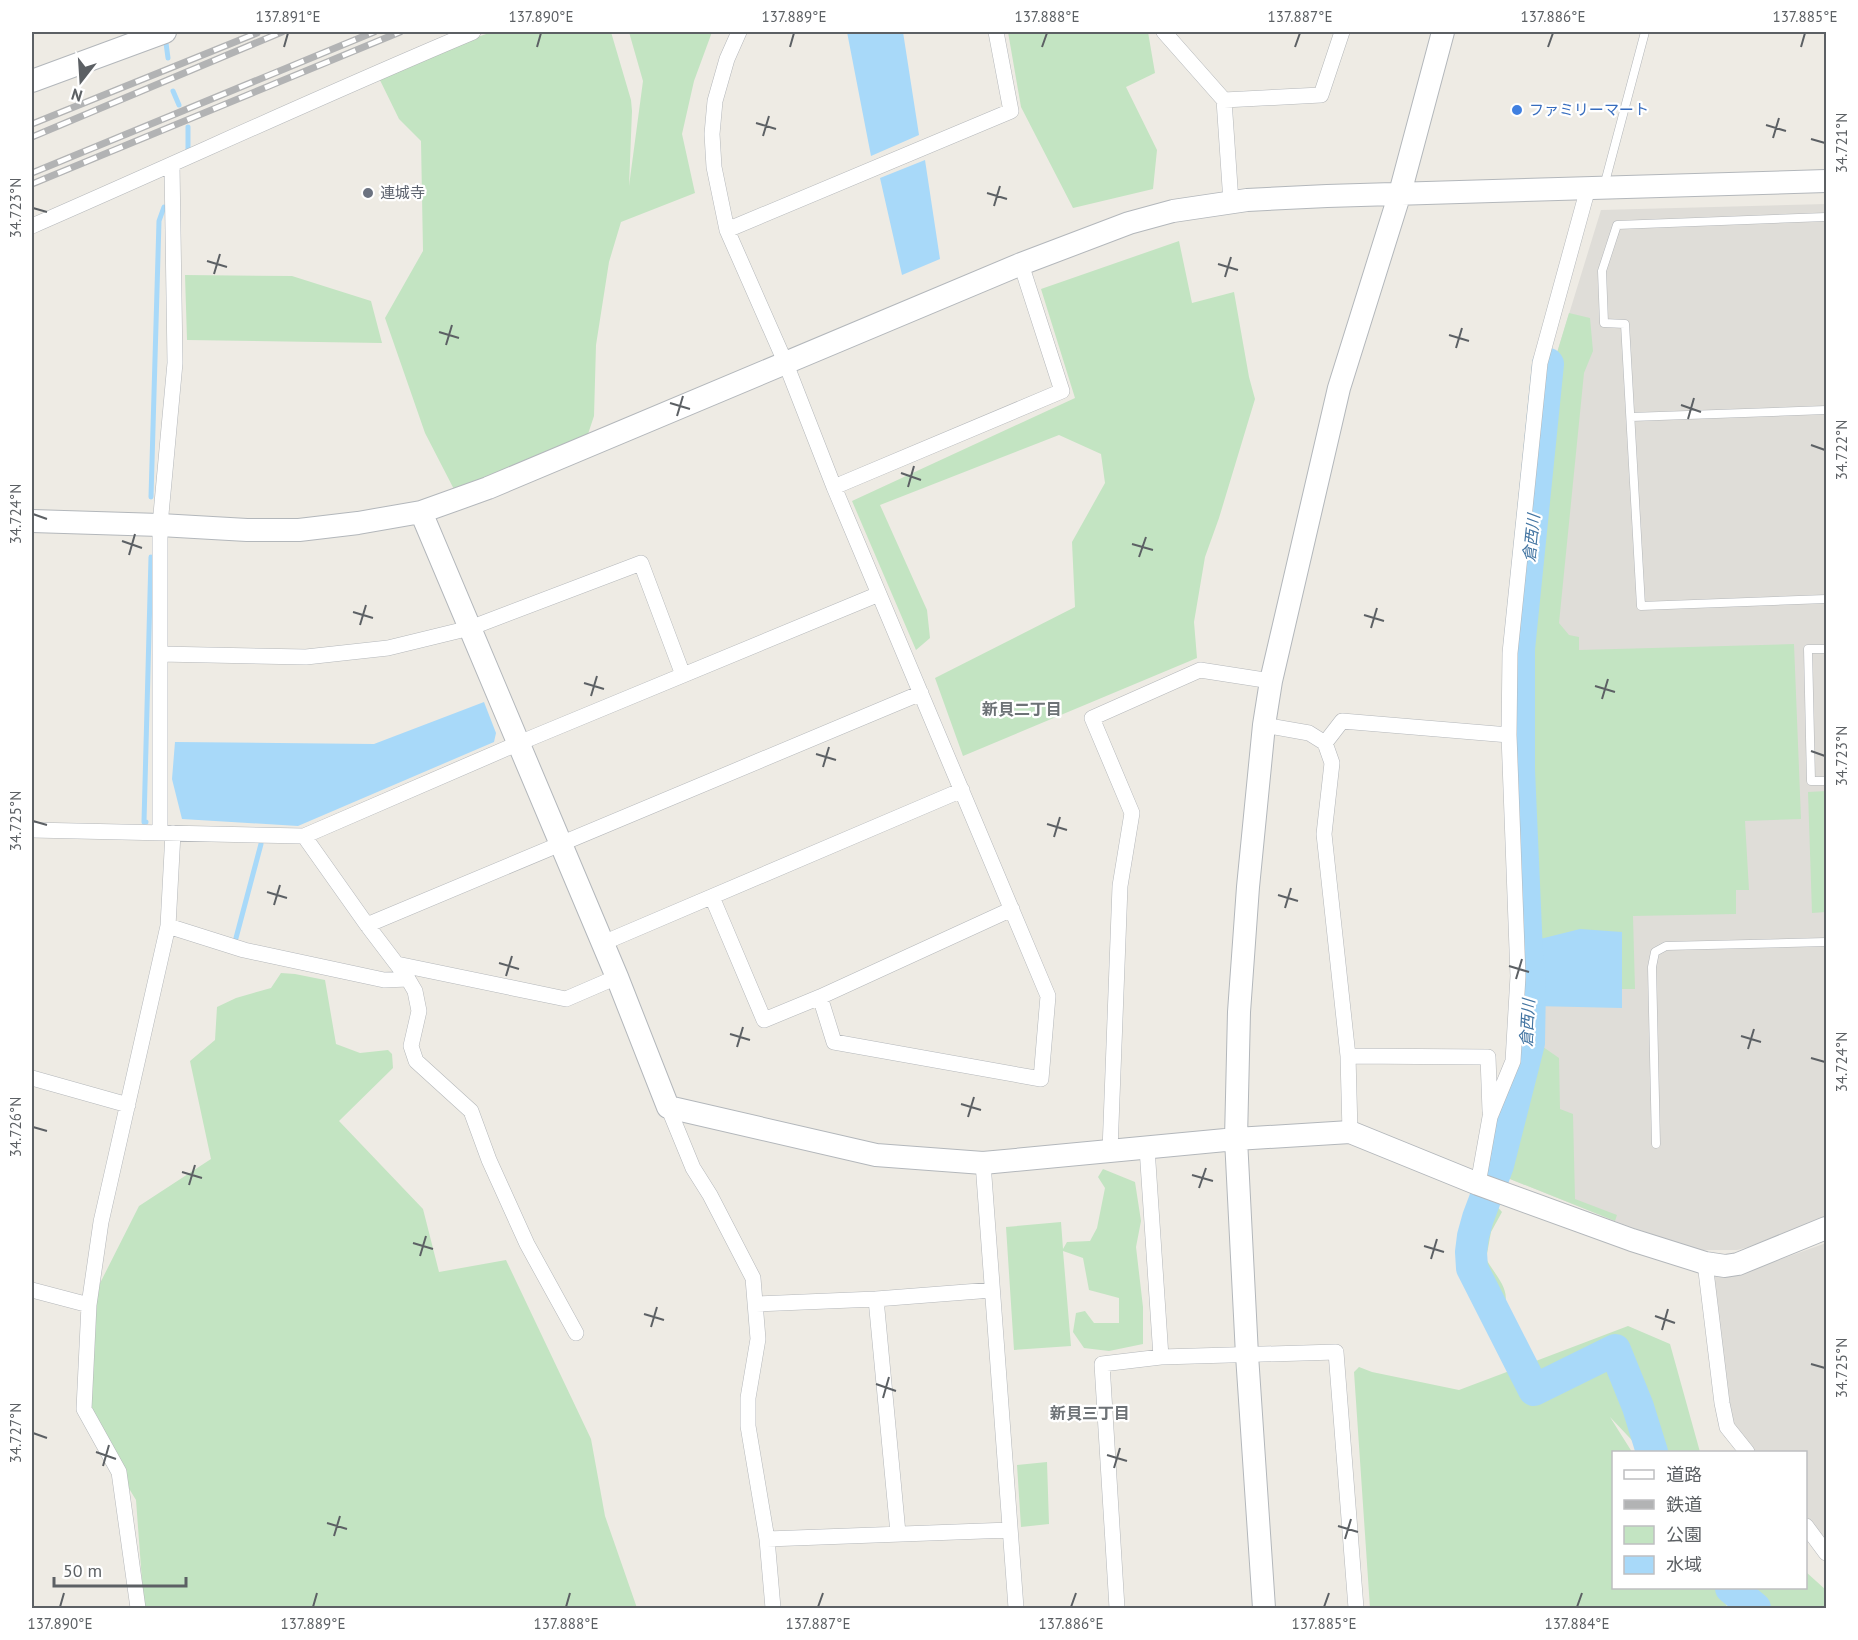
<svg xmlns="http://www.w3.org/2000/svg" width="1858" height="1640" font-family="'PT Sans','Noto Sans JP',sans-serif">
  <style>
    .industrial { fill: #dfddd8 }
    .green { fill: #c3e4c2 }
    .water { fill: #a8d9f9 }
    .lines { fill: none; stroke-linecap: round; stroke-linejoin: round }
    .stream { stroke: #a8d9f9; stroke-width: 5 }
    .river { stroke: #a8d9f9; stroke-width: 32 }
    .lane-casing { stroke: #b4b7ba; stroke-width: 9 }
    .street-casing { stroke: #b4b7ba; stroke-width: 16 }
    .secondary-casing { stroke: #b3b7bb; stroke-width: 24 }
    .lane { stroke: #fff; stroke-width: 8 }
    .street { stroke: #fff; stroke-width: 15 }
    .secondary { stroke: #fff; stroke-width: 22 }
    .rail-casing { stroke: #b2b3b4; stroke-width: 7 }
    .rail { stroke: #fff; stroke-width: 4.5; stroke-dasharray: 14; stroke-linecap: butt }
    .ticks { fill: none; stroke: #5c6064; stroke-width: 2 }
    .shop-dot { fill: #3f7fe0; stroke: #fff; stroke-width: 2 }
    .worship-dot { fill: #6b7280; stroke: #fff; stroke-width: 2 }
    .labels { text-anchor: middle; stroke-width: 4.5; stroke-linejoin: round; paint-order: stroke }
    .shop-label { font-size: 15px; fill: #366cbe; stroke: #fff; text-anchor: start }
    .worship-label { font-size: 15px; fill: #5b616d; stroke: #fff; text-anchor: start }
    .water-label { font-size: 16px; font-style: italic; fill: #4375a2; stroke: #fff }
    .neighbourhood-label { font-size: 16px; font-weight: bold; fill: #6d7276; stroke: #fff }
    .neatline { fill: none; stroke: #5c6064; stroke-width: 2 }
    .ticks-label { font-size: 15px; text-anchor: middle; fill: #5c6064 }
  </style>
  <rect width="100%" height="100%" fill="#eeebe4"/>
  <!-- industrial -->
  <path class="industrial" d="M1826,204V1216L1756,1245L1737,1250H1702L1681,1245L1615,1221L1500,1175L1522,1092L1533,1040L1525,643L1553,366L1601,210Z
    M1826,1243V1544L1806,1518V1452H1755L1733,1425L1725,1394L1710,1276H1734Z"/>
  <!-- green -->
  <path class="green" d="M492,32H611L631,100L632,111L629,186L643,81L629,32H712L694,81L682,134L695,193L621,222L609,262L596,345L594,416L583,449L459,499L425,433L385,318L423,251L421,141L399,119L376,72Z
    M1008,32H1148L1155,73L1126,87L1157,150L1153,189L1073,208L1021,107Z
    M1179,241L1192,303L1234,292L1249,377L1255,399L1219,518L1205,557L1194,622L1197,658L963,756L935,678L1075,607L1072,542L1105,483L1101,454L1059,435L880,505L927,610L930,638L916,650L852,501L1075,398L1041,289Z
    M185,275L292,276L371,301L382,343L187,340Z
    M1569,313L1590,318L1593,351L1584,373L1559,623L1569,635L1579,637V650L1794,644L1801,819L1745,821L1749,890H1736V914L1633,916L1635,989H1622L1621,932L1532,941L1525,643L1553,366Z
    M1826,791V912L1812,913L1808,792Z
    M281,973L295,974L325,980L336,1044L360,1053L388,1050L392,1054L393,1068L339,1121L423,1209L439,1272L506,1260L591,1439L605,1516L637,1608H144L136,1500L119,1472L91,1411L89,1305L139,1206L211,1159L190,1061L215,1040L217,1007L236,998L271,988Z
    M1533,1040L1559,1058L1560,1109L1573,1114L1575,1199L1617,1215L1615,1221L1500,1175L1522,1092Z
    M1103,1169L1135,1182L1141,1221L1136,1247L1143,1307V1344L1109,1351L1084,1348L1073,1332L1076,1313L1085,1311L1094,1323H1119V1298L1089,1290L1083,1258L1063,1251L1071,1346L1014,1350L1006,1227L1061,1222L1063,1249L1067,1242L1090,1241L1097,1228L1105,1188L1098,1177Z
    M1495,1204L1502,1212L1491,1232L1486,1259C1499,1281 1516,1294 1498,1317L1479,1299L1471,1252L1475,1228Z
    M1628,1326L1670,1344L1700,1452H1643L1610,1417L1632,1452H1614V1588H1716L1728,1608H1370L1354,1372L1359,1367L1372,1372L1459,1390Z
    M1047,1462L1049,1524L1021,1527L1017,1465Z
    M1806,1572L1826,1590V1608H1767L1762,1603L1733,1588H1806Z"/>
  <!-- water -->
  <path class="water" d="M847,32H903L919,135L871,156Z
    M925,160L940,259L902,275L880,178Z
    M484,702L496,733L494,742L298,826L182,819L172,779L175,742L374,744Z
    M1580,929L1622,932V1008L1534,1006L1532,941Z"/>
  <g class="lines">
    <!-- stream -->
    <path class="stream" d="M166,43L168,58
      M173,91L179,105
      M188,150V127
      M151,497L159,221L164,207
      M146,822H144L151,557
      M236,938L261,844"/>
    <!-- river -->
    <path class="river" d="M1548,364L1519,649V770L1527,953L1530,985L1529,1043L1498,1165L1478,1218L1473,1236L1471,1252L1472,1268L1534,1390L1615,1350L1638,1407L1652,1452
      M1731,1588L1755,1608"/>
    <!-- lane casing -->
    <g class="lane-casing">
      <path id="lane" d="M1604,186L1645,32
        M1826,217L1617,225L1602,271L1604,323L1625,324L1641,606L1826,599
        M1631,417L1826,410
        M1826,649H1808L1811,781H1826
        M1656,1144L1652,967L1655,952L1666,946L1826,942"/>
    </g>
    <!-- street casing -->
    <g class="street-casing">
      <path id="street" d="M739,32L727,59L715,101L712,134L714,167L727,230L786,364L834,487L1048,996L1041,1079L834,1042L820,997
        M1164,32L1224,100L1231,202
        M1224,100L1321,95L1342,32
        M32,226C179,162 325,94 473,32
        M727,230L1011,111L996,32
        M834,487L1062,391L1021,264
        M160,654L306,657L388,648L470,628L641,563L683,675
        M1264,725L1309,733L1325,743L1332,763L1324,834L1348,1056L1350,1132
        M1325,743L1342,721L1509,735
        M32,830L304,836L519,743L879,594
        M160,832V525L175,363L172,165
        M304,836L367,925L408,979L415,991L419,1011L411,1046L416,1061L471,1111L489,1160L527,1244L576,1333
        M712,897L764,1020L820,997L1012,909
        M367,925L921,693
        M168,926L244,950L384,980L408,979
        M603,943L962,790
        M397,964L566,999L617,977
        M1348,1056L1488,1057L1490,1111
        M32,1078L128,1105
        M668,1107L693,1168L710,1195L753,1278L758,1339L748,1398V1426L767,1539L773,1608
        M1147,1148L1161,1357
        M1110,1151L1120,886L1132,813L1092,718L1200,670L1271,681
        M983,1163L1016,1608
        M1478,1184L1490,1117L1513,1061L1518,976L1509,735L1510,653L1540,363L1588,188
        M1705,1263L1722,1403L1727,1427L1747,1452
        M32,1290L89,1305
        M876,1299L898,1533
        M756,1304L876,1299L992,1290
        M1806,1526L1826,1553
        M767,1539L1010,1530
        M138,1608L119,1472L84,1409L89,1305L101,1222L168,926L173,833
        M1117,1608L1102,1364L1161,1357L1336,1352L1356,1608"/>
    </g>
    <!-- secondary casing -->
    <g class="secondary-casing">
      <path id="secondary" d="M32,81L165,32
        M421,512L617,977L668,1107L876,1155L983,1163L1236,1139L1350,1132L1478,1184L1632,1240L1705,1263L1725,1266L1738,1264L1826,1228
        M32,521L160,525L247,530H299L358,523L421,512L488,488L1021,264L1129,223L1173,211L1247,200L1327,196L1826,181
        M1264,1608L1247,1355L1236,1139L1239,1012L1248,887L1264,725L1271,681L1339,388L1400,193L1443,32"/>
    </g>
    <!-- lane -->
    <use href="#lane" class="lane"/>
    <!-- street -->
    <use href="#street" class="street"/>
    <!-- secondary -->
    <use href="#secondary" class="secondary"/>
    <!-- rail casing -->
    <g class="rail-casing">
      <path id="rail" d="M32,124L257,33
        M32,137L282,32
        M32,173L374,32
        M32,184L400,32"/>
    </g>
    <!-- rail -->
    <use href="#rail" class="rail"/>
  </g>
  <!-- ticks -->
  <path class="ticks" d="M284,47L288,33M537,47L541,33M790,47L794,33M1042,47L1047,33M1295,47L1300,33M1548,47L1553,33M1801,47L1805,33M756,123L776,129M1766,125L1786,131M763,136L769,116M1773,138L1779,118M1811,139L1825,143M987,193L1007,199M994,206L1000,186M33,208L47,212M207,261L227,267M1218,264L1238,270M214,274L220,254M1225,277L1231,257M439,332L459,338M1449,335L1469,341M446,345L452,325M1456,348L1462,328M670,403L690,409M1681,405L1701,412M677,416L683,396M1688,419L1694,398M1811,445L1825,450M901,473L921,480M908,487L914,466M33,514L47,519M122,541L142,548M1132,544L1153,550M129,555L135,534M1139,557L1146,537M353,612L373,618M1364,615L1384,621M360,625L366,605M1371,628L1377,608M584,683L604,689M1595,686L1615,692M591,696L597,676M1602,699L1608,679M1811,751L1825,756M816,754L836,760M823,767L829,747M33,821L47,825M1047,824L1067,830M1054,837L1060,817M267,892L287,898M1278,895L1298,901M274,905L280,885M1285,908L1291,888M499,963L519,969M1509,966L1529,972M506,976L512,956M1516,979L1522,959M730,1034L750,1040M1741,1036L1761,1042M737,1047L743,1027M1748,1049L1754,1029M1811,1058L1825,1062M961,1104L981,1110M968,1117L974,1097M33,1127L47,1131M182,1172L202,1178M1192,1175L1213,1181M189,1185L195,1165M1199,1188L1206,1168M413,1243L433,1249M1424,1246L1444,1252M420,1256L426,1236M1431,1259L1437,1239M644,1314L664,1320M1655,1316L1675,1323M651,1327L657,1307M1662,1330L1668,1309M1811,1364L1825,1368M876,1384L896,1391M883,1398L889,1377M33,1433L47,1438M96,1452L116,1459M1107,1455L1127,1461M103,1466L109,1445M1114,1468L1120,1448M327,1523L347,1529M1338,1526L1358,1532M334,1536L340,1516M1345,1539L1351,1519M60,1607L64,1593M313,1607L317,1593M566,1607L570,1593M818,1607L823,1593M1071,1607L1076,1593M1324,1607L1329,1593M1577,1607L1582,1593"/>
  <!-- markers -->
  <circle class="shop-dot" cx="1517" cy="110" r="6"/>
  <circle class="worship-dot" cx="368" cy="193" r="6"/>
  <g class="labels">
    <!-- shop labels -->
    <g class="shop-label">
      <text x="1529" y="115">ファミリーマート</text>
    </g>
    <!-- worship labels -->
    <g class="worship-label">
      <text x="380" y="198">連城寺</text>
    </g>
    <!-- water labels -->
    <g class="water-label">
      <text transform="translate(1531 538) rotate(-84)" y="6">倉西川</text>
      <text transform="translate(1527 1023) rotate(-87)" y="6">倉西川</text>
    </g>
    <!-- neighbourhood labels -->
    <g class="neighbourhood-label">
      <text x="1022" y="715">新貝二丁目</text>
      <text x="1090" y="1419">新貝三丁目</text>
    </g>
  </g>
  <!-- border -->
  <rect width="1858" height="1640" fill="none" stroke="#ffffff" stroke-width="66"/>
  <!-- legend -->
  <rect x="1612" y="1451" width="195" height="138" fill="#ffffff" stroke="#bebfc1" stroke-width="1.5"/>
  <rect x="1624" y="1470" width="30" height="9" fill="#ffffff" stroke="#bebfc1" stroke-width="1.5"/>
  <text x="1666" y="1481" font-size="18" fill="#5c6064">道路</text>
  <rect x="1624" y="1500" width="30" height="9" fill="#b2b3b4" stroke="#bebfc1" stroke-width="1.5"/>
  <text x="1666" y="1511" font-size="18" fill="#5c6064">鉄道</text>
  <rect x="1624" y="1526" width="30" height="18" fill="#c3e4c2" stroke="#bebfc1" stroke-width="1.5"/>
  <text x="1666" y="1541" font-size="18" fill="#5c6064">公園</text>
  <rect x="1624" y="1556" width="30" height="18" fill="#a8d9f9" stroke="#bebfc1" stroke-width="1.5"/>
  <text x="1666" y="1571" font-size="18" fill="#5c6064">水域</text>
  <!-- north arrow -->
  <g transform="translate(81 81) rotate(197)" stroke="#ffffff" stroke-width="4.5" paint-order="stroke">
  <path d="M0-4.5L10 22L0 15L-10 22Z" fill="#5c6064"/>
  <text y="-9" font-size="16" font-weight="bold" text-anchor="middle" fill="#5c6064">N</text>
  </g>
  <!-- scale -->
  <path d="M54 1577v9h132v-9" fill="none" stroke="#5c6064" stroke-width="3"/>
  <text x="63" y="1577" font-size="18" fill="#5c6064" stroke="#ffffff" stroke-width="4.5" paint-order="stroke">50 m</text>
  <rect x="33" y="33" width="1792" height="1574" class="neatline"/>
  <g class="ticks-label">
    <text x="288" y="22">137.891°E</text>
    <text x="541" y="22">137.890°E</text>
    <text x="794" y="22">137.889°E</text>
    <text x="1047" y="22">137.888°E</text>
    <text x="1300" y="22">137.887°E</text>
    <text x="1553" y="22">137.886°E</text>
    <text x="1805" y="22">137.885°E</text>
    <text transform="translate(1842 143) rotate(-90)" y="5">34.721°N</text>
    <text transform="translate(16 208) rotate(-90)" y="5">34.723°N</text>
    <text transform="translate(1842 450) rotate(-90)" y="5">34.722°N</text>
    <text transform="translate(16 514) rotate(-90)" y="5">34.724°N</text>
    <text transform="translate(1842 756) rotate(-90)" y="5">34.723°N</text>
    <text transform="translate(16 821) rotate(-90)" y="5">34.725°N</text>
    <text transform="translate(1842 1062) rotate(-90)" y="5">34.724°N</text>
    <text transform="translate(16 1127) rotate(-90)" y="5">34.726°N</text>
    <text transform="translate(1842 1368) rotate(-90)" y="5">34.725°N</text>
    <text transform="translate(16 1433) rotate(-90)" y="5">34.727°N</text>
    <text x="60" y="1629">137.890°E</text>
    <text x="313" y="1629">137.889°E</text>
    <text x="566" y="1629">137.888°E</text>
    <text x="818" y="1629">137.887°E</text>
    <text x="1071" y="1629">137.886°E</text>
    <text x="1324" y="1629">137.885°E</text>
    <text x="1577" y="1629">137.884°E</text>
  </g>
</svg>
